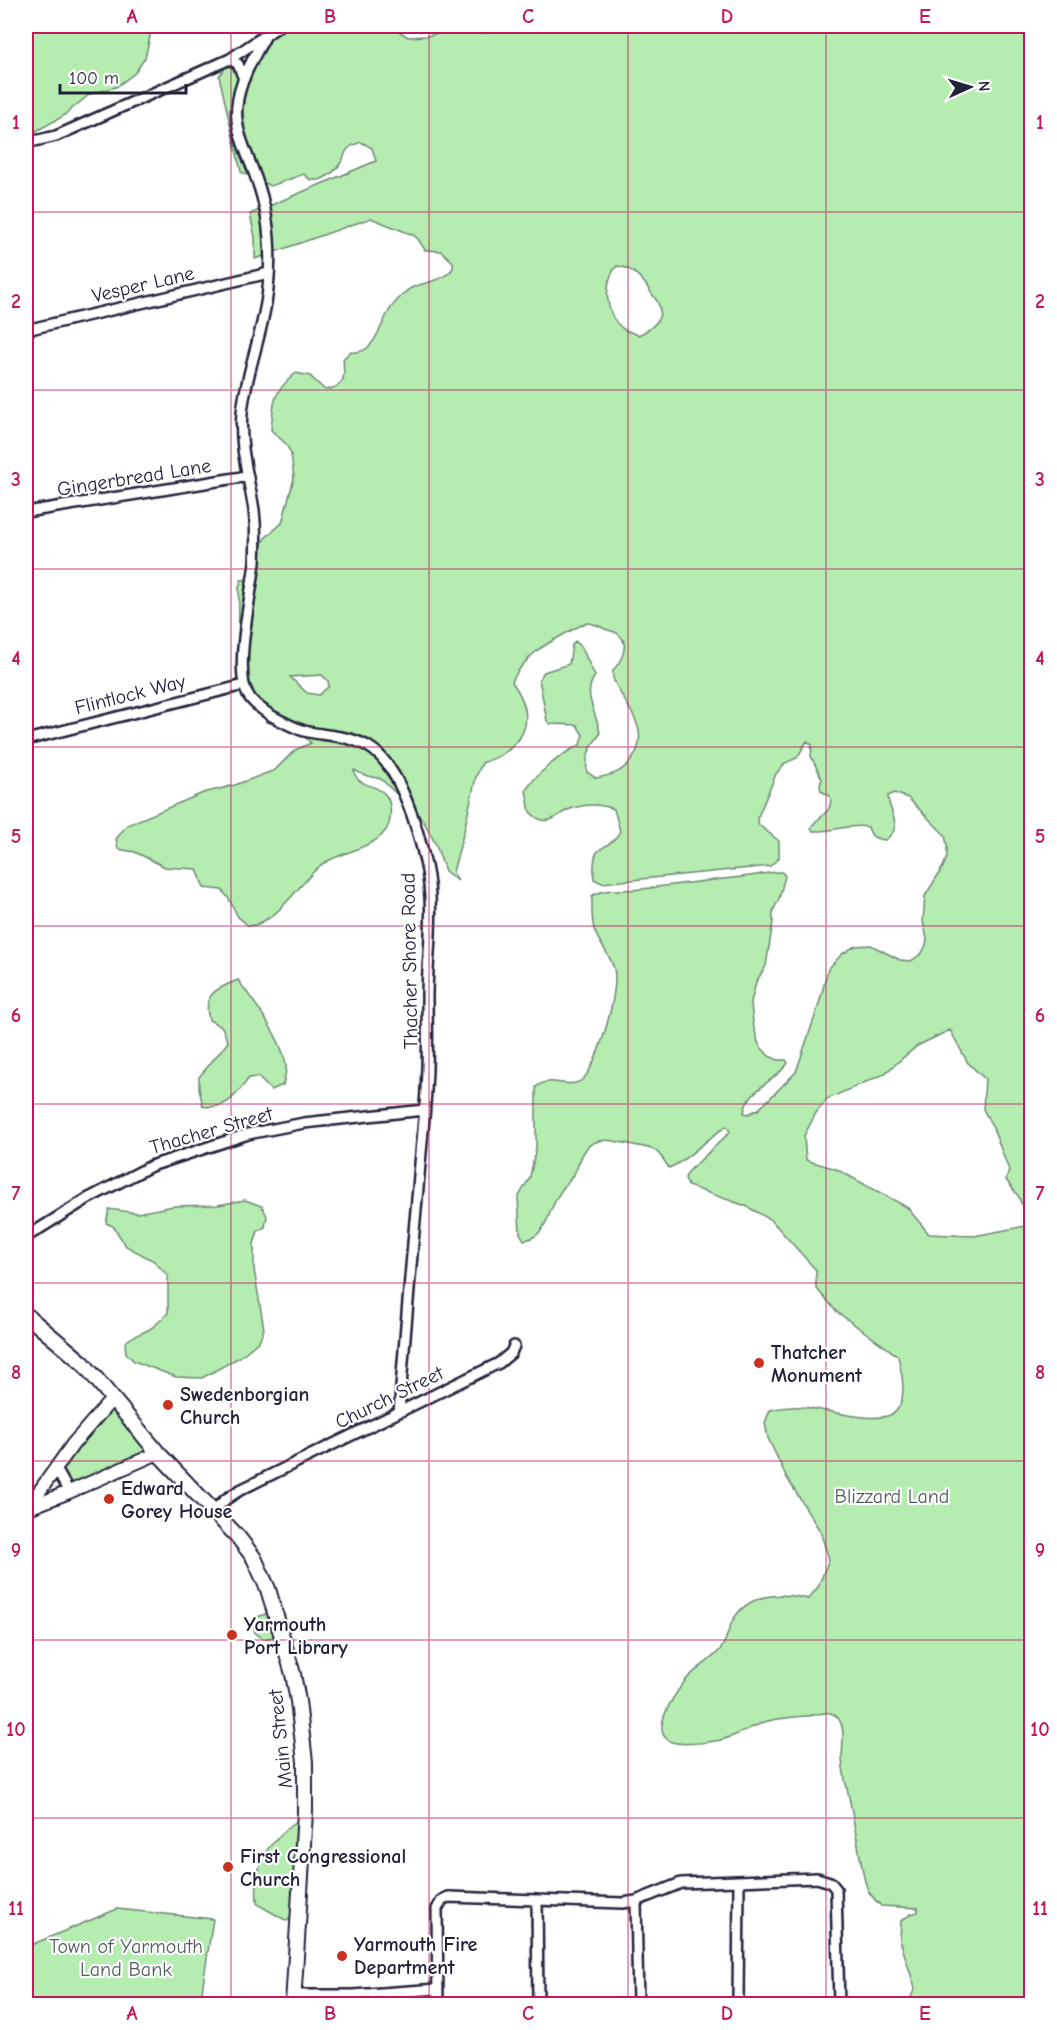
<svg xmlns="http://www.w3.org/2000/svg" width="1057" height="2030" font-family="'Comic Neue',sans-serif">
  <style>
    .green { fill: #b5ecaf; stroke: #6c8775; stroke-width: 1.5; fill-rule: evenodd }
    .lines { fill: none; stroke-linecap: round; stroke-linejoin: round }
    .minor-casing { stroke: #22223b; stroke-width: 14 }
    .tertiary-casing { stroke: #22223b; stroke-width: 16 }
    .secondary-casing { stroke: #22223b; stroke-width: 18 }
    .minor { stroke: #fff; stroke-width: 9 }
    .tertiary { stroke: #fff; stroke-width: 12 }
    .secondary { stroke: #fff; stroke-width: 14 }
    .grid { fill: none; stroke: #c2185b; stroke-width: 1.5; stroke-opacity: 0.55 }
    .poi-dot { fill: #c8321e; stroke: #fff; stroke-width: 2 }
    .labels { text-anchor: middle; stroke-width: 4.5; stroke-linejoin: round; paint-order: stroke }
    .street-label { font-size: 20px; fill: #22223b; stroke: #fff }
    .poi-label { font-size: 20px; font-weight: bold; fill: #22223b; stroke: #fff; text-anchor: start }
    .park-label { font-size: 20px; fill: #4e5f5e; stroke: #fff }
    .neatline { fill: none; stroke: #c2185b; stroke-width: 2 }
    .grid-label { font-size: 20px; text-anchor: middle; font-weight: bold; fill: #c2185b }
  </style>
  <rect width="100%" height="100%" fill="#fff"/>
  <filter id="ink" filterUnits="userSpaceOnUse"><feTurbulence type="fractalNoise" baseFrequency=".0167" numOctaves="2"/><feDisplacementMap in="SourceGraphic" scale="12" xChannelSelector="R" yChannelSelector="G"/><feConvolveMatrix kernelMatrix="1 2 1 2 8 2 1 2 1" color-interpolation-filters="sRGB"/></filter>
  <g filter="url(#ink)">
    <!-- green -->
    <path class="green" d="M26,26H148L150,37L145,58L135,73L116,87L90,94L62,117L29,135H26Z
      M278,26H391L408,37L427,36L457,28L472,33H488L513,26H1031V1215L1021,1203L1019,1197L1006,1180L1009,1170L993,1128L983,1109L985,1079L968,1063L950,1030L917,1046L884,1074L827,1099L816,1113L804,1136L806,1160L836,1169L907,1207L929,1234L974,1236L1031,1225V2004H908L915,1988L900,1940L901,1921L911,1914L918,1912V1908L881,1906C877,1902 872,1897 869,1892C863,1881 863,1869 860,1857C858,1842 854,1827 852,1812C849,1794 843,1776 842,1758C842,1746 846,1728 838,1718C830,1708 819,1715 808,1716C795,1717 781,1718 768,1721C754,1725 743,1733 730,1737C718,1742 684,1746 672,1742C647,1733 675,1694 685,1681C695,1669 709,1662 719,1651C727,1642 727,1632 732,1622C747,1593 780,1592 808,1599L818,1587L829,1559L820,1531L787,1478L768,1438L765,1423L770,1410C781,1408 791,1406 802,1407C821,1408 884,1428 897,1410C908,1396 901,1371 898,1356L837,1312L816,1288V1270L771,1220L746,1206L688,1186L685,1178L688,1172L730,1132L727,1126C708,1137 686,1162 669,1168C654,1144 654,1150 629,1144C616,1142 605,1137 593,1143C584,1147 580,1161 576,1170C571,1180 563,1186 558,1196C547,1213 547,1237 524,1240L520,1233L518,1198L530,1177L536,1147V1087C550,1074 569,1091 583,1079C598,1065 620,989 614,969C611,956 600,945 595,932C591,922 592,907 592,896C607,887 625,891 642,889C678,884 714,880 750,876C761,875 770,871 782,872L785,876L779,899L773,911V922L766,966L756,982L751,1002L753,1024L759,1045L769,1056L778,1060H786L788,1063C776,1081 747,1089 744,1113L748,1114L759,1109L796,1072L819,1004L828,969L842,954L855,946L871,945L900,960L911,961L922,953L926,945L927,939L923,921L925,896L943,867L947,857V845L945,835L908,798L894,793L888,796C889,814 905,826 885,840C875,839 871,837 868,827C851,823 832,832 813,831L811,827C819,816 834,812 830,796L821,791L820,785L822,779L811,756L812,745L807,741L797,758L785,763L776,774L757,819L759,825L779,841V858L770,866L602,883L594,879C594,871 593,861 596,854C601,845 612,847 620,831L614,809C598,803 583,804 568,810C559,814 552,823 542,820C538,819 533,815 530,812L526,790C536,774 562,753 580,745L583,735L577,725L551,724L547,721L539,679L544,672L569,664L572,645L575,641L581,646L595,676C581,695 598,714 600,734C590,747 585,756 587,772L596,778C612,775 622,773 632,759C654,729 622,704 613,678V670C621,662 631,643 618,634C615,631 609,631 605,629C599,626 594,623 587,623C583,623 543,646 538,650C529,657 516,671 512,682C540,720 523,750 482,763L476,777L464,831L453,872L458,881L445,871L436,845L423,820L381,779L364,775L354,770C356,794 395,776 390,819C387,848 341,850 321,865C301,881 277,924 249,926L238,917L229,899L222,890L204,888L197,869L165,867L135,852L118,849L116,839L127,825L203,793L235,785L275,770L295,750L311,743L296,729L266,722L252,687L238,678L239,588L241,580L250,579L251,567L265,538L282,523L294,478L291,454L286,444L271,430C274,400 272,393 296,373L310,376L325,390C346,387 345,377 343,359L350,352C378,356 379,320 394,304C399,299 405,291 411,288C424,282 445,281 453,268V262L441,251L425,250L418,239L413,235L371,218L255,259V237L250,214L376,161L372,148L361,142C357,144 351,145 348,149C345,152 344,157 342,161C334,174 315,189 304,174L271,186L241,172L219,76L239,49ZM617,266C632,267 642,278 650,291C652,295 656,298 658,303C665,319 652,329 638,335C634,333 629,332 625,330C605,318 602,282 617,266ZM322,675L328,681L329,686L319,695L307,693L290,677Z
      M238,980C254,1002 283,1039 286,1066C287,1072 284,1078 283,1085L271,1090L258,1077L249,1078C237,1094 226,1111 203,1106L199,1089V1077L228,1042L222,1027L209,1020C202,994 217,988 238,980Z
      M245,1200L262,1206L267,1216L265,1227L258,1231L254,1244V1269L264,1329L259,1341L240,1357L202,1378L176,1377L134,1361L126,1353L125,1343C132,1335 139,1335 148,1330C156,1326 162,1319 168,1313V1276L154,1261L126,1246L113,1226L106,1223L109,1209L137,1213L174,1206L218,1205Z
      M110,1410H115L146,1447L144,1454L76,1483C66,1480 63,1475 63,1465Z
      M268,1613L274,1637L264,1639L255,1633L253,1624L257,1617Z
      M296,1822L298,1823L292,1916L287,1921L262,1907L257,1903C254,1862 264,1846 296,1822Z
      M117,1909L213,1919L200,2004H26V1947Z
      M431,1993L434,1999L428,2003L359,2004L355,2002L356,1999Z"/>
    <g class="lines">
      <!-- minor casing -->
      <g class="minor-casing">
        <path id="minor" d="M265,37C253,58 239,82 237,106C234,130 248,155 256,178C269,213 272,252 268,289C264,331 246,371 242,413C239,446 249,478 254,510C256,527 256,545 255,562C252,592 233,671 248,695C253,704 262,709 270,715C281,721 292,727 304,731C325,736 350,735 369,747C400,765 419,832 426,866C435,908 428,951 427,993C427,1018 428,1043 427,1068C426,1108 421,1148 418,1188C411,1262 405,1337 399,1412
          M230,59L238,64L244,79
          M26,143L56,136L230,59L279,26
          M26,330L269,273
          M26,512L248,476
          M26,740L244,685
          M26,1237L87,1199L151,1166L248,1134L304,1123L424,1110
          M56,1469L69,1492
          M213,1511L226,1499L240,1490L499,1363L511,1353L514,1346
          M537,1900L538,2004
          M636,1901L638,2004
          M293,1995H353L438,1989
          M438,2004L437,1909L442,1900L448,1897L623,1903L636,1901L681,1883L817,1878L830,1882L836,1889L839,2004
          M738,2004L739,1882"/>
      </g>
      <!-- tertiary casing -->
      <g class="tertiary-casing">
        <path id="tertiary" d="M29,1506L73,1444L113,1398
          M26,1509L69,1492L158,1453"/>
      </g>
      <!-- secondary casing -->
      <g class="secondary-casing">
        <path id="secondary" d="M26,1315L83,1363L158,1453L238,1537L254,1558L268,1589L293,1674L298,1701L305,1762V1812L293,2004"/>
      </g>
      <!-- minor -->
      <use href="#minor" class="minor"/>
      <!-- tertiary -->
      <use href="#tertiary" class="tertiary"/>
      <!-- secondary -->
      <use href="#secondary" class="secondary"/>
    </g>
  </g>
  <!-- grid -->
  <path class="grid" d="M231,26V2004M429,26V2004M628,26V2004M826,26V2004M26,212H1032M26,390H1032M26,569H1032M26,747H1032M26,926H1032M26,1104H1032M26,1283H1032M26,1461H1032M26,1640H1032M26,1818H1032"/>
  <!-- markers -->
  <g class="poi-dot">
    <circle cx="759" cy="1363" r="6"/>
    <circle cx="168" cy="1405" r="6"/>
    <circle cx="109" cy="1499" r="6"/>
    <circle cx="232" cy="1635" r="6"/>
    <circle cx="228" cy="1867" r="6"/>
    <circle cx="342" cy="1956" r="6"/>
  </g>
  <g class="labels">
    <!-- street labels -->
    <g class="street-label">
      <text transform="translate(143 284) rotate(-13)" y="7">Vesper Lane</text>
      <text transform="translate(134 477) rotate(-9)" y="7">Gingerbread Lane</text>
      <text transform="translate(130 694) rotate(-14)" y="7">Flintlock Way</text>
      <text transform="translate(409 961) rotate(-91)" y="7">Thacher Shore Road</text>
      <text transform="translate(211 1130) rotate(-16)" y="7">Thacher Street</text>
      <text transform="translate(389 1397) rotate(-26)" y="7">Church Street</text>
      <text transform="translate(280 1739) rotate(-96)" y="7">Main Street</text>
    </g>
    <!-- poi labels -->
    <g class="poi-label">
      <text x="771" y="1359">Thatcher<tspan x="771" dy="23">Monument</tspan></text>
      <text x="180" y="1401">Swedenborgian<tspan x="180" dy="23">Church</tspan></text>
      <text x="121" y="1495">Edward<tspan x="121" dy="23">Gorey House</tspan></text>
      <text x="244" y="1631">Yarmouth<tspan x="244" dy="23">Port Library</tspan></text>
      <text x="240" y="1863">First Congressional<tspan x="240" dy="23">Church</tspan></text>
      <text x="354" y="1951">Yarmouth Fire<tspan x="354" dy="23">Department</tspan></text>
    </g>
    <!-- park labels -->
    <g class="park-label">
      <text x="892" y="1503">Blizzard Land</text>
      <text x="126" y="1953">Town of Yarmouth<tspan x="126" dy="23">Land Bank</tspan></text>
    </g>
  </g>
  <!-- margin -->
  <rect width="1057" height="2030" fill="none" stroke="#fff" stroke-width="66"/>
  <!-- north arrow -->
  <g transform="translate(970 87) rotate(86)" stroke="#ffffff" stroke-width="4.5" paint-order="stroke">
  <path d="M0-4.5L10 22L0 15L-10 22Z" fill="#22223b"/>
  <text y="-9" font-size="16" font-weight="bold" text-anchor="middle" fill="#22223b">N</text>
  </g>
  <!-- scale -->
  <path d="M60 84v9h126v-9" fill="none" stroke="#22223b" stroke-width="3"/>
  <text x="69" y="84" font-size="18" fill="#22223b" stroke="#ffffff" stroke-width="4.5" paint-order="stroke">100 m</text>
  <rect x="33" y="33" width="991" height="1964" class="neatline"/>
  <g class="grid-label">
    <text x="132" y="23">A</text>
    <text x="330" y="23">B</text>
    <text x="528" y="23">C</text>
    <text x="727" y="23">D</text>
    <text x="925" y="23">E</text>
    <text x="16" y="129">1</text>
    <text x="1040" y="129">1</text>
    <text x="16" y="308">2</text>
    <text x="1040" y="308">2</text>
    <text x="16" y="486">3</text>
    <text x="1040" y="486">3</text>
    <text x="16" y="665">4</text>
    <text x="1040" y="665">4</text>
    <text x="16" y="843">5</text>
    <text x="1040" y="843">5</text>
    <text x="16" y="1022">6</text>
    <text x="1040" y="1022">6</text>
    <text x="16" y="1200">7</text>
    <text x="1040" y="1200">7</text>
    <text x="16" y="1379">8</text>
    <text x="1040" y="1379">8</text>
    <text x="16" y="1557">9</text>
    <text x="1040" y="1557">9</text>
    <text x="16" y="1736">10</text>
    <text x="1040" y="1736">10</text>
    <text x="16" y="1915">11</text>
    <text x="1040" y="1915">11</text>
    <text x="132" y="2020">A</text>
    <text x="330" y="2020">B</text>
    <text x="528" y="2020">C</text>
    <text x="727" y="2020">D</text>
    <text x="925" y="2020">E</text>
  </g>
</svg>
